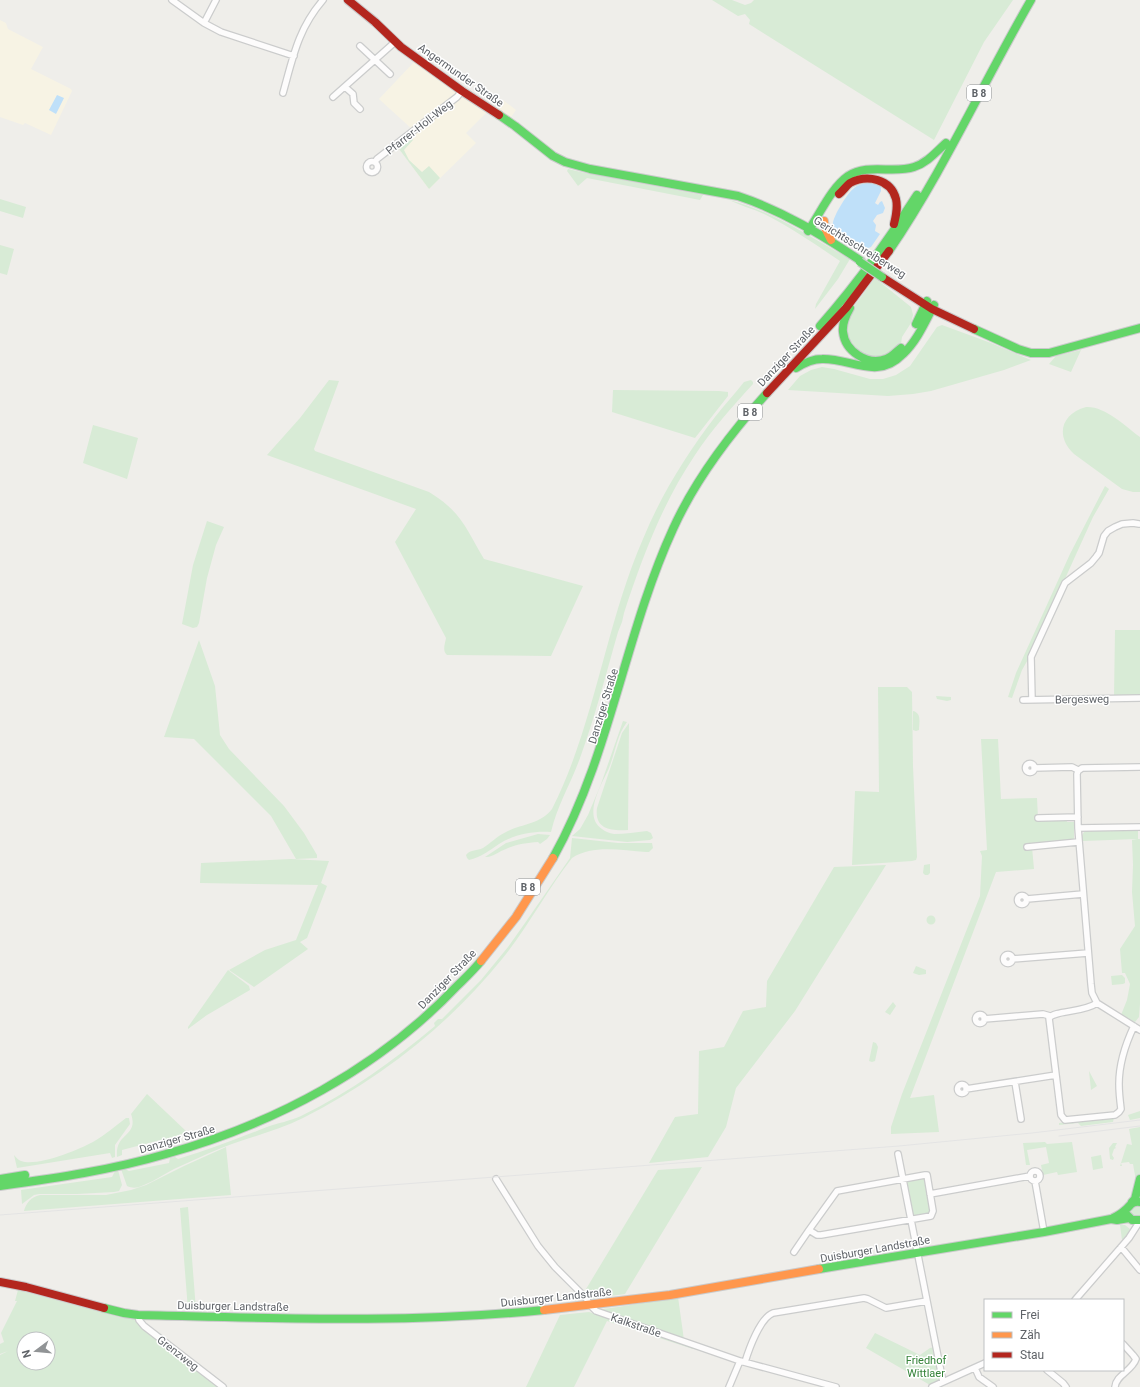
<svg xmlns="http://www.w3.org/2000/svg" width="1140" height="1387" font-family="Roboto,sans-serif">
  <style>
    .commercial { fill: #f7f3e4 }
    .green { fill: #d8ebd6; fill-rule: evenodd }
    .water { fill: #bfe0f9 }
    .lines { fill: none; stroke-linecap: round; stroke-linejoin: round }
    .street-casing { stroke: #cbcccc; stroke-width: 8 }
    .fast-casing { stroke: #cacacb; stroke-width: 10 }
    .slow-casing { stroke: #cacacb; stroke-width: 10 }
    .jam-casing { stroke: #cacacb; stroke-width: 10 }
    .street { stroke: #fdfcfc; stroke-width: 5.5 }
    .fast { stroke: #63d668; stroke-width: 8 }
    .slow { stroke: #ff974d; stroke-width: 8 }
    .jam { stroke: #b3261e; stroke-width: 8 }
    .tram { stroke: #e4e4e4; stroke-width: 1 }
    .fast-bridge-casing { stroke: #cacacb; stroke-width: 10; stroke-linecap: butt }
    .fast-bridge { stroke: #63d668; stroke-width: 8 }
    .labels { text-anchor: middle; stroke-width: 3; stroke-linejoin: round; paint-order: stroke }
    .shield { fill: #fff; stroke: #8f9295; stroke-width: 1 }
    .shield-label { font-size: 10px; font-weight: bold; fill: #5f6368 }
    .street-label { font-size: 11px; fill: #5f6368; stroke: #fff }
    .park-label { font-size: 11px; fill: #348238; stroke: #fff }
  </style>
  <rect width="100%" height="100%" fill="#efeeea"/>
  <!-- commercial -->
  <path class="commercial" d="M0,20L6,23L8,29L43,47L31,69L71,89L72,91L51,135L25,123L23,125L0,117Z
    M415,61L455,89L456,97L413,130L379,99Z
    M463,94L488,111L466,133L476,143L429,189L396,145Z
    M503,100L516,110L509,120L495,110Z"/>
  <!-- green -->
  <path class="green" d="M712,0H732L745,5L751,3L754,0H1013L984,42L934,140L749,24L750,20L745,14L738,16Z
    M412,138L413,140L404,150L409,160L422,172L429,166L440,178L429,189L399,149Z
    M568,169L585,173L703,195L700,200L587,178L578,186L567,171Z
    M0,199L26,207L23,218L0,211Z
    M729,200C773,211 811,238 850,259L838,279L815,309L816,304L840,261C816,245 792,228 766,215C754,209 741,206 729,200Z
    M0,245L14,249L7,275L0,273Z
    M875,278L911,307L913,315L911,323L902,337L901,344L895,349L880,358L861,355L846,336L850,312Z
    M942,325L991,343L1031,360L1004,370L931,391L913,394L888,396L788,390L800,376L811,370L822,367L834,369L870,379H883L896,375L910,366L937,327Z
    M1081,350L1071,372L1049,364L1056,356Z
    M329,380L339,381L314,449L315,451L429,492C435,496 442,500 447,505C464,519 473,541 484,559L583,586L551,656L447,655C442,651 445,644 446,638L395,542L416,509L267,455L300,418Z
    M751,380L753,382V384C732,407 712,429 695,455C662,504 642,558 624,613L622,622L618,632C606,674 595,717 580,758C571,783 557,806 551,832C533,831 515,834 499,844C489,851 481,857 469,860L467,858L466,855C471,849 477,851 483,848C491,843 497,836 506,832C521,824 541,824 552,809C595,724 605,626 643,539C661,495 686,455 715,417C724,405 735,394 744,382Z
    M613,390L719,391L728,392V396L695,438L612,412Z
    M1086,407C1105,406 1125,426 1140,437V492H1133L1122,489L1074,454C1055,436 1061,414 1086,407Z
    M93,425L138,438L127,479L83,463Z
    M1105,486L1109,489L1093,517L1030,656L1022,670L1012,698L1008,697L1016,673L1070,554Z
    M207,521L224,527L216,545L207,578L199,623L197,627L193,628L182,624L193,565Z
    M1115,630H1140V697H1114Z
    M199,640L215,686L220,735L229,749L284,806L304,833L317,855V858L296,859L271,816L194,739L164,737Z
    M878,687H907L912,692L913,766L917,857L916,860L912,861L852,865L855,791L879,792Z
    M936,696L951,697V700L947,701L937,699Z
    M913,711C922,713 919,723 919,730L916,731L913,730Z
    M623,721L627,722C617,735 615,753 609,768C602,784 582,816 602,829C606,832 609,833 614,834C625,834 636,832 647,831L651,833L653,838L650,840L627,842L572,836L580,829L588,815L601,784Z
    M629,723L628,830C612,831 594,830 597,808L622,733Z
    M981,739H998L1001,799L1037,798L1038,818H1066L1067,822H1074V839L1067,842L1032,847L1034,869L996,872L910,1098L934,1095L939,1132L891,1134V1127L902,1094L980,896L982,856L980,851L987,850Z
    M1138,829V839H1140V1004L1139,1017L1135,1022L1121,1015L1127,1000L1130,984L1125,973H1122L1120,949L1135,926L1132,892L1133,865L1132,840L1137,839L1083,841L1081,837L1084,832L1090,830Z
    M538,834L550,835L547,839L540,844L538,842C527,843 516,844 506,849C499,851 492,858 485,857L506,843Z
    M572,838L618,843H652L653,848L649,852H646C622,851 594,844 572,858C547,890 528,927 502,959C448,1026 380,1079 303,1118C272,1133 238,1140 207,1154C196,1159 185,1164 174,1169C163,1175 151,1183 139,1187C135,1188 131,1188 127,1186L121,1169L123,1168L129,1171L169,1163L170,1158L175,1157L178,1159C208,1150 237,1139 267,1127C278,1123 290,1121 301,1116C350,1092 393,1061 435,1026L434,1023L438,1019H442L481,980L508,947L525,923L570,858Z
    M291,859L329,861L321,883L327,886L307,938L300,942L308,949L254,987L229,970L265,950L296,940L318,885L200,883L201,863Z
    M930,864V873L928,875H925L923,873L924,865Z
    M886,865L795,1011L736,1088L726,1127L708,1157L649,1163L675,1117L698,1114L699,1051L724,1047L743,1011L766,1007L767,981L834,867Z
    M926.5 920a4.5 4.5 0 1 1 9 0a4.5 4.5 0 1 1-9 0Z
    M916,966L926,970V974L919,975L913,973Z
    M228,970L249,986L250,990L207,1015L188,1029V1027Z
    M1122,975L1125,978V983L1123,984L1112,985L1111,976Z
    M893,1002L896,1006L890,1015L885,1012Z
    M873,1042L876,1043L878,1047L875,1061L872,1062L869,1061Z
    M1089,1071L1097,1086L1091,1090Z
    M147,1094L187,1132L170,1138L169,1141L166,1142L164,1139L122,1150V1155L117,1157C115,1132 139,1137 131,1114Z
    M1140,1111V1118L1130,1120L1128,1115Z
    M1114,1117L1113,1122L1081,1126L1078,1123L1059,1125V1123Z
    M126,1118H129L130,1124L115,1145V1157L112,1158L110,1153L17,1168L14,1155C16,1157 18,1160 21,1161C37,1167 78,1150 93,1142C105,1135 115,1126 126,1118Z
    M1140,1127V1175L1136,1181L1133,1164H1130L1129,1162L1121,1163L1122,1166H1120L1127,1144L1132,1145L1129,1129Z
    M1045,1142L1047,1144L1072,1142L1077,1172L1058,1175L1057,1172L1043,1175L1041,1165L1049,1163L1046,1147L1027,1150L1030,1165H1026L1023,1143Z
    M1113,1143H1117L1115,1147L1116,1148L1114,1149L1112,1155L1114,1158L1113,1160L1110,1159L1109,1148Z
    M226,1147L231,1195L24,1211C26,1203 31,1197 40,1195H106L131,1190L146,1185L184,1166Z
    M1101,1155L1103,1168L1093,1170L1091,1157Z
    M702,1167L625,1294L589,1299L583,1294L658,1170Z
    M118,1170L122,1185L119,1191L114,1192L77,1194H39L34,1195L22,1204L21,1190L112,1177L115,1171Z
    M925,1177L931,1210L930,1214L913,1216L906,1180Z
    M1133,1205L1140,1206V1217L1130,1216L1129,1210Z
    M188,1207L196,1310H188L180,1208Z
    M1120,1225H1125L1130,1229L1129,1233L1122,1240Z
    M18,1290L120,1317L137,1319L222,1387H0V1355L8,1351L0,1354V1344L4,1342L1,1333L17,1301H15ZM24,1339H48V1363H24Z
    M678,1297L684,1340L603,1311L602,1310L603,1309L618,1307Z
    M589,1312L688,1345L694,1348L693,1349L607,1321L574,1387H526L560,1315Z
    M875,1333L920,1355L930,1348L935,1347L941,1379L930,1385L866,1348Z"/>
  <!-- water -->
  <path class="water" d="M57,95L64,98L56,114L49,110Z
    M867,183H871L881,186V191L875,203L878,205L880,202L882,201L885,208L883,213L877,215L873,221L876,225L875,231L880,234L871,247L865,249C857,247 835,234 833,226C831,219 847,194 853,189C857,185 862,184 867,183Z"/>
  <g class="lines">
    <!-- street casing -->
    <g class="street-casing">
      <path id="street" d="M172,0L204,23L221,32L294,56
        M204,23L216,0
        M360,46L390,74
        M345,87L353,94L354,103L360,109
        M283,93C293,57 298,29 323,0
        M333,97L395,42
        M366.5 167a5.5 5.5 0 1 1 11 0a5.5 5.5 0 1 1-11 0Z
        M375,162L377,159L457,97L462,91
        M1023,700L1140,698
        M1032,700L1031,657L1065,583L1091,563L1096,557L1099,553L1104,536L1108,531L1115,527L1122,524L1133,523L1139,524
        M1025.5 768a4.5 4.5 0 1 1 9 0a4.5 4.5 0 1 1-9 0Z
        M1140,767L1082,768L1078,771L1077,774L1078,828L1140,827
        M1034,768L1072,767L1078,770
        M1038,818L1078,817
        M1078,828L1091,984L1092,993L1097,1003L1140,1030
        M1027,847L1078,842
        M1017.5 900a4.5 4.5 0 1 1 9 0a4.5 4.5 0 1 1-9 0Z
        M1027,899L1083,894
        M1003.5 959a4.5 4.5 0 1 1 9 0a4.5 4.5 0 1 1-9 0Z
        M1013,959L1088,953
        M1097,1003C1083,1013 1055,1010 1049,1018L1061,1115L1065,1120L1115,1115L1119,1112L1121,1109C1120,1101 1119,1093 1119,1084C1119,1063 1125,1045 1134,1026
        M975.5 1019a4.5 4.5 0 1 1 9 0a4.5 4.5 0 1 1-9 0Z
        M984,1019L1043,1014L1050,1016
        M1015,1082L1021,1119
        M957.5 1089a4.5 4.5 0 1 1 9 0a4.5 4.5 0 1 1-9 0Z
        M966,1089L1056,1075
        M898,1154L943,1382
        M1030 1176a5 5 0 1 1 10 0a5 5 0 1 1-10 0Z
        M925,1175H927L933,1211L931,1216L821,1235H817L809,1230L837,1191Z
        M496,1179L538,1246L555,1267L586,1298L590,1305L596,1311L740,1361L836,1387
        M1035,1181L1044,1232
        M930,1194L1030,1176
        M1121,1247L1140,1270
        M794,1252L809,1230
        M1075,1300L1129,1238L1140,1221
        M138,1315L139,1320L144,1326L223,1387
        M745,1362C749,1349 760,1318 773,1313L864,1298L868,1299L886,1308L927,1301
        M975,1368L979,1377L993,1387
        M1047,1370L1063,1383L1066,1387
        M729,1387L740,1361
        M932,1387L985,1363
        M1115,1387C1116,1375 1132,1371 1136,1359L1133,1355L1123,1344"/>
    </g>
    <!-- fast casing -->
    <g class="fast-casing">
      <path id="fast" d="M499,115L515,126L553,156L565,162L590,169L738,196C783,211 822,235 861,261
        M808,231C820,214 831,188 848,176C868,163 893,174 914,167C927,163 936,152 946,143
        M889,251C943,172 983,83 1031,0
        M850,308C846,315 842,324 843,332C845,351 867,366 886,359C892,357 896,352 901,348
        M916,324L927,301
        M820,326C856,285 888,241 917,195
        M974,329L1018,349L1031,353H1049L1140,328
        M796,368C804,363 812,359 822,359C851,358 877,381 903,354C917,341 925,322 934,305
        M553,858C611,754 624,636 673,529C696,478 730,434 767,393
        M0,1179L25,1175
        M0,1186C56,1178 112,1170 166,1154C274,1124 378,1069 456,987C464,979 473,971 481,961
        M1132,1202L1135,1199L1140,1179
        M1127,1215L1132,1220H1140
        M1113,1218C1117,1216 1121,1214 1124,1211C1131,1206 1130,1201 1140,1202
        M819,1269L1044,1232L1111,1219L1117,1220L1129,1218
        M104,1308L124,1313L138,1315C273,1318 409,1324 544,1310"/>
    </g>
    <!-- slow casing -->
    <g class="slow-casing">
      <path id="slow" d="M824,221L825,228L831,240
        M481,961L516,917L553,858
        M544,1310L670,1295L819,1269"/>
    </g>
    <!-- jam casing -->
    <g class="jam-casing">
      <path id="jam" d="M348,0L375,22L401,47L462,91L499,115
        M839,194C843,191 846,186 850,183C867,174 891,179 896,199C898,208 896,216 894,224
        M882,277L932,309L974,329
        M767,393L846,308L889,251
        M0,1282L26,1287L104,1308"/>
    </g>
    <!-- street -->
    <use href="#street" class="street"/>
    <!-- fast -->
    <use href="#fast" class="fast"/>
    <!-- slow -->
    <use href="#slow" class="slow"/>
    <!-- jam -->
    <use href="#jam" class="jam"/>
    <!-- tram -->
    <path class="tram" d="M1059,1136L1140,1126
      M0,1215L899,1146L1032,1133L1140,1120"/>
    <!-- fast-bridge casing -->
    <g class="fast-bridge-casing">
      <path id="fast-bridge" d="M860,262L882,277"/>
    </g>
    <!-- fast-bridge -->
    <use href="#fast-bridge" class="fast-bridge"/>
  </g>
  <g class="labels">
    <!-- shield labels -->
    <g class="shield">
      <rect x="967" y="85" width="24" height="16" rx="3"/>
      <rect x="738" y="404" width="24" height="16" rx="3"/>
      <rect x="516" y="879" width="24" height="16" rx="3"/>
    </g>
    <g class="shield-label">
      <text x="979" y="97">B 8</text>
      <text x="750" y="416">B 8</text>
      <text x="528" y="891">B 8</text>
    </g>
    <!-- street labels -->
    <g class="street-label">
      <text transform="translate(461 75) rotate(35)" y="4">Angermunder Straße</text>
      <text transform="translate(419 127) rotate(-38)" y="4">Pfarrer-Holl-Weg</text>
      <text transform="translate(860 247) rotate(32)" y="4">Gerichtsschreiberweg</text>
      <text transform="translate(786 356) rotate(-47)" y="4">Danziger Straße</text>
      <text transform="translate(1082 699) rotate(-1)" y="4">Bergesweg</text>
      <text transform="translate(603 706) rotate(-73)" y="4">Danziger Straße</text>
      <text transform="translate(447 979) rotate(-46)" y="4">Danziger Straße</text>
      <text transform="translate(177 1139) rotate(-16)" y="4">Danziger Straße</text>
      <text transform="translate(875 1249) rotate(-10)" y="4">Duisburger Landstraße</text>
      <text transform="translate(556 1297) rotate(-6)" y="4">Duisburger Landstraße</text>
      <text transform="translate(233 1306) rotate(1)" y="4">Duisburger Landstraße</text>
      <text transform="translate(636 1325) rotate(19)" y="4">Kalkstraße</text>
      <text transform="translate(178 1353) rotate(38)" y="4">Grenzweg</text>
    </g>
    <!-- park labels -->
    <g class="park-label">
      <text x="926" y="1364">Friedhof<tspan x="926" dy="13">Wittlaer</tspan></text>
    </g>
  </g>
  <!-- legend -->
  <rect x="984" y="1299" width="140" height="72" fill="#ffffff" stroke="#bfc1c3"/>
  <rect x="992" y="1312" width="20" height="6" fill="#63d668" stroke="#bfc1c3"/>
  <text x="1020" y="1319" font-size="12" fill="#5f6368">Frei</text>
  <rect x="992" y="1332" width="20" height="6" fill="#ff974d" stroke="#bfc1c3"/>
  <text x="1020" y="1339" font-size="12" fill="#5f6368">Zäh</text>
  <rect x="992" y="1352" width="20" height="6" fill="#b3261e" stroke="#bfc1c3"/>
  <text x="1020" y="1359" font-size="12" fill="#5f6368">Stau</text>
  <!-- north arrow -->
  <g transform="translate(36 1351) rotate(254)"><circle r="19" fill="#ffffff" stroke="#bfc1c3"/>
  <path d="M0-3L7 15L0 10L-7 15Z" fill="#919496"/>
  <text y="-6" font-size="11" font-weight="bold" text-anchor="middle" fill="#5f6368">N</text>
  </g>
</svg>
